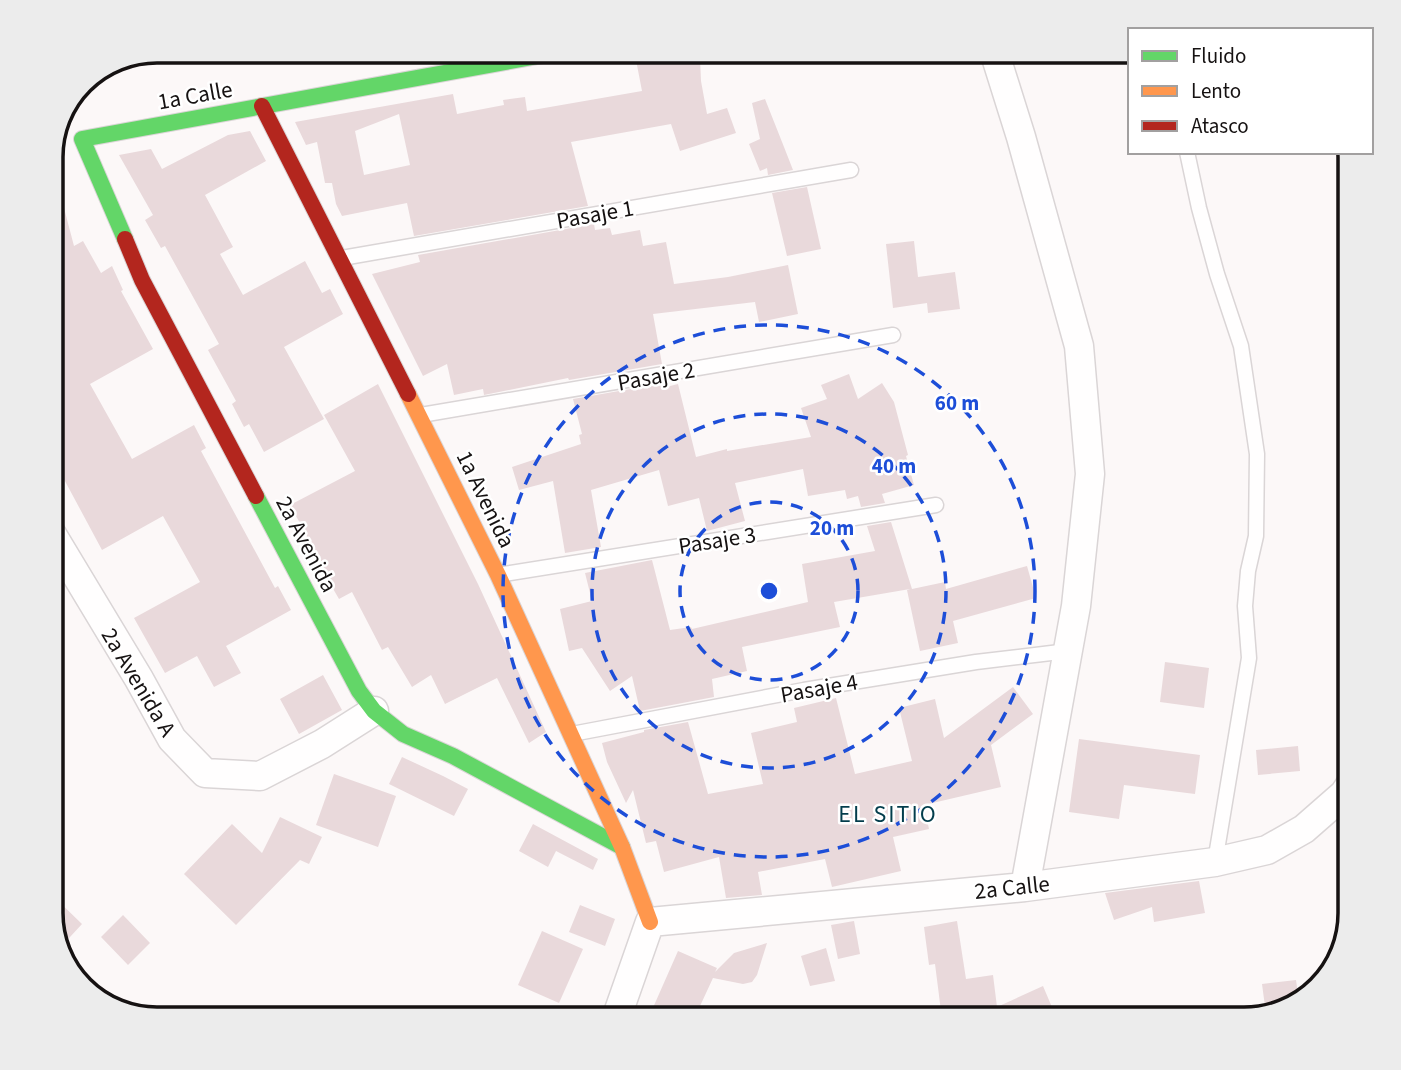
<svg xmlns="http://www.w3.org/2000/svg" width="1401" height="1070" font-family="'Source Sans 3',sans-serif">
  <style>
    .building { fill: #e9d9db; fill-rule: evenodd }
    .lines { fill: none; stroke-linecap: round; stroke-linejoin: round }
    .lane-casing { stroke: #dad5d6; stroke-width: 17 }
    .street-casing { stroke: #dad5d6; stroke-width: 31 }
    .fast-casing { stroke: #dad5d6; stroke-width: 18 }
    .slow-casing { stroke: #dad5d6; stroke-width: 18 }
    .jam-casing { stroke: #dad5d6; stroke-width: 18 }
    .lane { stroke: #fffefe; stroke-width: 14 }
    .street { stroke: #fffefe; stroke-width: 28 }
    .fast { stroke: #63d668; stroke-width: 16 }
    .slow { stroke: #ff974d; stroke-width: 16 }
    .jam { stroke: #b3261e; stroke-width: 16 }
    .ring { fill: none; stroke: #1d4ed8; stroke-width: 3.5; stroke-dasharray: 12 9 }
    .labels { text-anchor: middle; stroke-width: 5; stroke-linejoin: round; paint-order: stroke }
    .street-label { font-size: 23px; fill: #161212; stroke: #fff }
    .neighbourhood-label { font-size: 24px; letter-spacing: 2px; fill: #033d4c; stroke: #fff }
    .rim { fill: none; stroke: #161212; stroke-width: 3.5 }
    .centre { fill: #1d4ed8; stroke: #fff; stroke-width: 3.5 }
    .ring-label { font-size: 21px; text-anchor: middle; font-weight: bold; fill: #1d4ed8; stroke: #fff; stroke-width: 5; stroke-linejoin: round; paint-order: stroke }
  </style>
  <rect width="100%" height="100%" fill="#fcf8f8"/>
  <!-- building -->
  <path class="building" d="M700,58L701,81L707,114L727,108L736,133L680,151L671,124L571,142L588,206L414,236L407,203L342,216L336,204L332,183H325L317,142L306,145L295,122L453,94L457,114L504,105L503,100L525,97L527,111L642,91L636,60ZM399,114L410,165L364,175L355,131Z
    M765,99L784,147L793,170L768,175L767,168L760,171L749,144L760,139L752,103Z
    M250,131L266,161L205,195L233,247L220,254L243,295L305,261L322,293L330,289L343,314L284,347L324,419L264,452L249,424L244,427L232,404L236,401L208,350L219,344L165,246L161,248L145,220L153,215L119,155L151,149L162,169L228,135Z
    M807,187L821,249L787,256L772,193Z
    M59,189L74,246L83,241L101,273L112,266L123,290L121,291L153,349L90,384L132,459L194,425L206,448L201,451L275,588L278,586L291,610L226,646L241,673L214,687L197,656L165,673L134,618L200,582L163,516L102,550L51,455V190Z
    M594,224L595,230L610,228L612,235L640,230L643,246L666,242L674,284L728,277L788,265L798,314L759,322L755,302L653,314L662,364L569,380L568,378L484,395L483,389L454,395L447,364L423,376L372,274L420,262L418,255Z
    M914,241L918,277L955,272L960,309L928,313L927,303L893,308L886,244Z
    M849,374L858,399L882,383L894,402L908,455L906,456L914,485L882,494L885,503L861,507L858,496L847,499L845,490L808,496L803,469L735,483L745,521L707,531L699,498L668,506L659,470L591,490L601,547L565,553L553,481L519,490L512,467L581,444L579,435L582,434L573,399L665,383L666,387L678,384L696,457L727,449V451L811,437L801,408L827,399L821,385Z
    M378,384L478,584L546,732L529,743L497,678L445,704L431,675L412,687L388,647L382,650L352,592L339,599L321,568L324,567L290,505L355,471L324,415Z
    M891,522L912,589L945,582L946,589L1027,566L1036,598L953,621L958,643L920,651L907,590L910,589L834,602L840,627L742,647L747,671L712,679L714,697L640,711L632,676L610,691L582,648L569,651L560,609L592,601L585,573L652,560L670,630L691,627L692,629L808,602L802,564L875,551L867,526Z
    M1165,662L1209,668L1204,708L1160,702Z
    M323,675L342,710L299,734L280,699Z
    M1013,687L1033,714L991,745L1001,787L924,805L929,829L893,837L901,871L832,887L825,859L758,872L762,895L726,898L719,857L664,872L656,841L646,843L633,790L626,803L607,762L602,743L644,732V730L688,722L708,794L763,784L751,733L797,722L794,708L836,698L855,774L912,761L899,708L935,699L944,738Z
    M1079,739L1200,755L1195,794L1124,785L1119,819L1069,812Z
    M1298,746L1300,771L1258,775L1256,750Z
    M402,757L443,776L468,789L454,816L389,784Z
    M334,774L396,796L378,847L316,825Z
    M280,817L322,837L309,864L300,860L236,925L184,874L232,824L262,853Z
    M533,824L598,859L593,870L556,851L548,867L519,851Z
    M1199,881L1205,913L1154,922L1152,907L1114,920L1105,893Z
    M51,894L82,924L59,949L51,919Z
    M580,905L615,919L605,946L569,932Z
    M123,915L150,943L128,965L101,937Z
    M854,921L860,954L838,959L831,925Z
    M957,921L966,979L993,975L997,1007L1043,986L1057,1019H942L935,964L929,965L924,927Z
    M542,931L583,949L559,1003L518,985Z
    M767,943L757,975L752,982L743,984L713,978L694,1019H648L678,951L717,968L715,972L734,953Z
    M826,948L835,981L810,986L801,956Z
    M1296,980L1299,1002L1290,1008L1266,1014L1262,984Z"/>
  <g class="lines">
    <!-- lane casing -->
    <g class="lane-casing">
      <path id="lane" d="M1187,152L1199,208L1217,274L1241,346L1257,454L1256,536L1248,571L1245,606L1249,658L1215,862
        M342,258L851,170
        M421,415L893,335
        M498,575L936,505
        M572,734L804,690L976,662L1068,651"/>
    </g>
    <!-- street casing -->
    <g class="street-casing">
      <path id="street" d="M994,51L1021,137L1079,346L1090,474L1076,606L1025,887
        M51,533L139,679L172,739L205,773L260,776L322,744L374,711
        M616,1019L650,922L1025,887L1215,862L1267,850L1304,829L1344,794L1350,785"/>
    </g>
    <!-- fast casing -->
    <g class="fast-casing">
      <path id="fast" d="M125,239L82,139L565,51
        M256,496L359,691L374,711L403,734L453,756L622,847"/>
    </g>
    <!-- slow casing -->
    <g class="slow-casing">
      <path id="slow" d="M408,394L498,575L622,847L650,922"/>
    </g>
    <!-- jam casing -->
    <g class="jam-casing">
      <path id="jam" d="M262,106L408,394
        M125,239L142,280L256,496"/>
    </g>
    <!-- lane -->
    <use href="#lane" class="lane"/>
    <!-- street -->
    <use href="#street" class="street"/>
    <!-- fast -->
    <use href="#fast" class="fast"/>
    <!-- slow -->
    <use href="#slow" class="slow"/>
    <!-- jam -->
    <use href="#jam" class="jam"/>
  </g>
  <!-- distance rings -->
  <g class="ring">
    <circle cx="769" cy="591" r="89"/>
    <circle cx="769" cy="591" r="177"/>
    <circle cx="769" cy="591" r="266"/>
  </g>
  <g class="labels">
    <!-- street labels -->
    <g class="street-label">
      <text transform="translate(195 95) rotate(-10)" y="8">1a Calle</text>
      <text transform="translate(595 214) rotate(-10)" y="8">Pasaje 1</text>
      <text transform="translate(656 376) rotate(-10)" y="8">Pasaje 2</text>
      <text transform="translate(486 499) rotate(64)" y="8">1a Avenida</text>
      <text transform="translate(717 540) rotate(-9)" y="8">Pasaje 3</text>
      <text transform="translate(307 544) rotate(62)" y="8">2a Avenida</text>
      <text transform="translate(139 682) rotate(59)" y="8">2a Avenida A</text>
      <text transform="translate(819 688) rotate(-10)" y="8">Pasaje 4</text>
      <text transform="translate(1012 887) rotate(-6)" y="8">2a Calle</text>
    </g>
    <!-- neighbourhood labels -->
    <g class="neighbourhood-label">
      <text x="888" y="822">EL SITIO</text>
    </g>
  </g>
  <!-- crop -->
  <path d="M0 0H1401V1070H0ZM157 63H1244A94 94 0 0 1 1338 157V913A94 94 0 0 1 1244 1007H157A94 94 0 0 1 63 913V157A94 94 0 0 1 157 63Z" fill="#ececec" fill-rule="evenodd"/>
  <path class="rim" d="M157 63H1244A94 94 0 0 1 1338 157V913A94 94 0 0 1 1244 1007H157A94 94 0 0 1 63 913V157A94 94 0 0 1 157 63Z"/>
  <circle cx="769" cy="591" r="10" class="centre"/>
  <g class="ring-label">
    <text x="957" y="410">60 m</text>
    <text x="894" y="473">40 m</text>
    <text x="832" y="535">20 m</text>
  </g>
  <!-- legend -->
  <rect x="1128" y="28" width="245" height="126" fill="#ffffff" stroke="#a2a0a0" stroke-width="2"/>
  <rect x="1142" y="51" width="35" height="10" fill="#63d668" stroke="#a2a0a0" stroke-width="2"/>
  <text x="1191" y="63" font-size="21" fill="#161212">Fluido</text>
  <rect x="1142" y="86" width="35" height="10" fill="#ff974d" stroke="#a2a0a0" stroke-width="2"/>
  <text x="1191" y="98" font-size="21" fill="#161212">Lento</text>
  <rect x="1142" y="121" width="35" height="10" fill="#b3261e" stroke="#a2a0a0" stroke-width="2"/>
  <text x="1191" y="133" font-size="21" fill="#161212">Atasco</text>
</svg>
